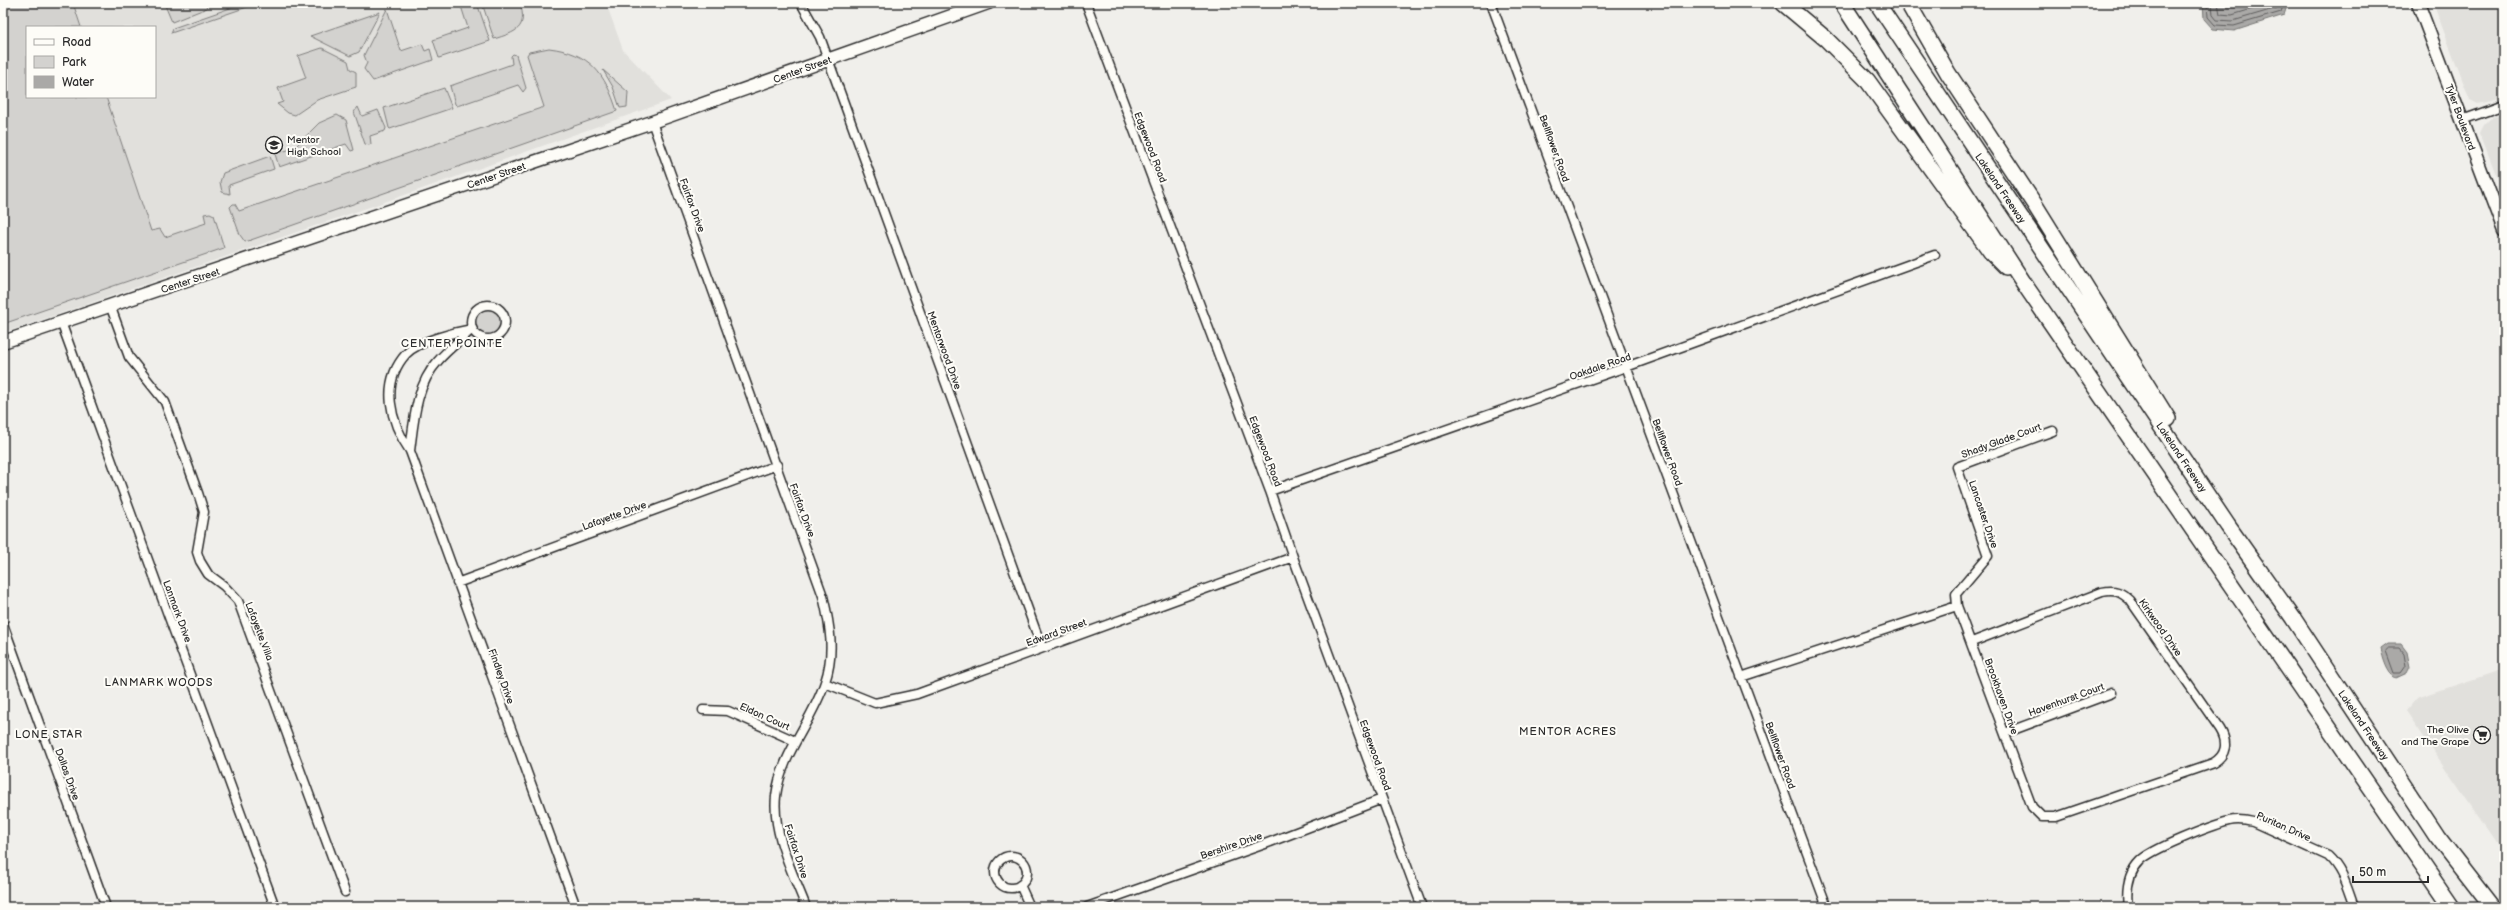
<svg xmlns="http://www.w3.org/2000/svg" width="2507" height="910" font-family="'Balsamiq Sans',sans-serif">
  <style>
    .built { fill: #e1e0dc; fill-rule: evenodd }
    .green { fill: #d3d2cf; stroke: #7f7e7d }
    .water { fill: #aaa9a7; stroke: #777775 }
    .lines { fill: none; stroke-linecap: round; stroke-linejoin: round }
    .shore { stroke: #5e5d5d; stroke-width: 1 }
    .street-casing { stroke: #2b2b2b; stroke-width: 11 }
    .secondary-casing { stroke: #2b2b2b; stroke-width: 15 }
    .highway-casing { stroke: #2b2b2b; stroke-width: 18 }
    .street { stroke: #fdfcf7; stroke-width: 8 }
    .secondary { stroke: #fdfcf7; stroke-width: 12 }
    .highway { stroke: #fdfcf7; stroke-width: 15 }
    .labels { text-anchor: middle; stroke-width: 4; stroke-linejoin: round; paint-order: stroke }
    .street-label { font-size: 10px; fill: #2b2b2b; stroke: #fdfcf7 }
    .poi-label { font-size: 10px; fill: #2b2b2b; stroke: #fdfcf7; text-anchor: start }
    .neighbourhood-label { font-size: 11px; letter-spacing: 1px; fill: #2b2b2b; stroke: #fdfcf7 }
  </style>
  <rect width="100%" height="100%" fill="#f0efeb"/>
  <filter id="ink" filterUnits="userSpaceOnUse"><feTurbulence type="fractalNoise" baseFrequency=".025" numOctaves="2"/><feDisplacementMap in="SourceGraphic" scale="8" xChannelSelector="R" yChannelSelector="G"/><feConvolveMatrix kernelMatrix="1 2 1 2 8 2 1 2 1" color-interpolation-filters="sRGB"/></filter>
  <g filter="url(#ink)">
    <!-- built -->
    <path class="built" d="M3,3H606L623,50L671,100L419,190L15,329L3,332ZM27,27H155V97H27Z
      M2433,3H2504V98L2478,104L2470,100Z
      M2504,113V195L2480,133L2484,125L2492,117Z
      M2504,669V854L2406,711L2417,698Z"/>
    <!-- green -->
    <path class="green" d="M3,3H73L81,27H27V97H106L151,231L160,229L165,237L206,223L204,214L210,213L214,215L224,248L3,324V141L5,140L3,133Z
      M164,3H205L207,8L172,22Z
      M236,3H259L171,33L173,28L236,6Z
      M460,3H477L490,41L439,58L433,40L468,28Z
      M482,3H520C528,29 516,32 494,39Z
      M387,9L401,51L422,44L425,51L430,49L433,60L373,81L364,69L367,63L364,55Z
      M380,12L359,52L350,56L310,36Z
      M322,48L348,61L350,69L356,72V87L317,100L295,115L288,113L277,104L283,102L278,88L306,78L298,56Z
      M549,48C590,53 605,73 617,111L248,241L245,242L240,235L230,207L233,204H235L239,211L544,107L527,55L529,52Z
      M513,54L516,55L526,88L523,92L518,85L457,106L455,104L450,86L512,64L511,56Z
      M603,70L628,92L627,107L620,108L613,87Z
      M444,88L452,108L390,129L389,128L384,108Z
      M358,107L362,116L378,110L386,128L385,131L370,136L371,144L369,145L365,144L354,112Z
      M337,115L346,120L354,150L351,151L346,144L279,167L275,154L294,148L319,123Z
      M270,156L274,169L229,185L230,194L222,192L220,182L223,173Z
      M475 322a14 14 0 1 1 28 0a14 14 0 1 1-28 0Z"/>
    <!-- water -->
    <path class="water" d="M2203,3H2288L2284,15L2234,31L2213,29L2204,19Z
      M2388,644H2401L2407,652L2410,667L2407,673L2396,678C2387,674 2383,658 2381,649Z"/>
    <g class="lines">
      <!-- shore -->
      <path class="shore" d="M2207,3L2208,17L2215,25L2234,26L2281,12L2284,3
        M2212,3L2213,15L2217,20L2233,21L2277,8L2279,3
        M2218,3L2220,14L2232,15L2272,3
        M2389,648H2399L2404,654L2406,666L2401,673H2394L2386,651Z"/>
      <!-- street casing -->
      <g class="street-casing">
        <path id="street" d="M801,3L820,37L1042,648
          M1086,3L1270,491L1293,557L1422,907
          M1491,3L1827,907
          M2462,120L2504,105
          M652,122L823,596C830,625 835,653 825,682C812,722 781,754 776,796C772,834 793,873 806,907
          M471 322a17 17 0 1 1 34 0a17 17 0 1 1-34 0Z
          M110,305L129,357L165,402L198,493L204,512L197,552L200,561L208,574L224,586L238,601L345,892
          M61,322L275,907
          M472,329C455,332 418,341 406,354C380,383 390,422 410,451L576,907
          M410,451C414,419 416,385 438,361C448,349 461,340 472,329
          M1270,491L1626,367L1935,255
          M457,583L777,465
          M1957,606L1956,594L1988,556L1957,467L2053,431
          M3,624L106,907
          M1741,677L1957,606L2032,807L2042,817H2056L2213,763C2227,755 2228,742 2220,729L2130,600C2121,592 2115,589 2102,592L1972,642
          M825,683L875,703L917,694L1293,557
          M703,710L728,711L795,741
          M2005,733L2112,693
          M995 872a16 16 0 1 1 32 0a16 16 0 1 1-32 0Z
          M1020,885L1030,907
          M1087,907L1265,844L1382,799
          M2128,907C2126,891 2128,873 2140,861C2151,849 2211,826 2229,821C2237,819 2245,820 2253,822L2328,856C2343,870 2347,888 2354,907"/>
      </g>
      <!-- secondary casing -->
      <g class="secondary-casing">
        <path id="secondary" d="M2418,3L2504,231
          M3,342L652,122L988,3"/>
      </g>
      <!-- highway casing -->
      <g class="highway-casing">
        <path id="highway" d="M1783,3L1826,39L1867,80L1991,252L2006,267
          M1842,3L2027,288L2452,907
          M1877,3L2228,526L2293,618L2437,836L2492,907
          M1908,3L1948,73L2035,205L2168,419"/>
      </g>
      <!-- street -->
      <use href="#street" class="street"/>
      <!-- secondary -->
      <use href="#secondary" class="secondary"/>
      <!-- highway -->
      <use href="#highway" class="highway"/>
    </g>
  </g>
  <!-- icons -->
  <defs>
    <g id="school-ring" transform="scale(0.9)"><circle r="9.5" fill="#fdfcf7" stroke="#2b2b2b" stroke-width="1.5"/><path d="M0-5L7-2L0 1L-7-2ZM-4 1L0 2.5L4 1V4Q0 6-4 4Z" fill="#2b2b2b"/></g>
    <g id="supermarket-ring" transform="scale(0.9)"><circle r="9.5" fill="#fdfcf7" stroke="#2b2b2b" stroke-width="1.5"/><path d="M-6-5.5h2.5l.6 2H6L4.5 2H-2.5L-4.4-4H-6ZM-1.5 3.2a1.3 1.3 0 1 0 .1 0ZM3 3.2a1.3 1.3 0 1 0 .1 0Z" fill="#2b2b2b"/></g>
  </defs>
  <g fill-rule="evenodd">
    <use href="#school-ring" x="274" y="145"/>
    <use href="#supermarket-ring" x="2482" y="735"/>
  </g>
  <g class="labels">
    <!-- street labels -->
    <g class="street-label">
      <text transform="translate(802 69) rotate(-20)" y="4">Center Street</text>
      <text transform="translate(2461 117) rotate(70)" y="4">Tyler Boulevard</text>
      <text transform="translate(1151 147) rotate(69)" y="4">Edgewood Road</text>
      <text transform="translate(1555 148) rotate(70)" y="4">Bellflower Road</text>
      <text transform="translate(496 175) rotate(-19)" y="4">Center Street</text>
      <text transform="translate(2001 188) rotate(56)" y="4">Lakeland Freeway</text>
      <text transform="translate(693 205) rotate(70)" y="4">Fairfax Drive</text>
      <text transform="translate(190 280) rotate(-18)" y="4">Center Street</text>
      <text transform="translate(945 350) rotate(70)" y="4">Mentorwood Drive</text>
      <text transform="translate(1600 366) rotate(-19)" y="4">Oakdale Road</text>
      <text transform="translate(2001 440) rotate(-20)" y="4">Shady Glade Court</text>
      <text transform="translate(1266 451) rotate(69)" y="4">Edgewood Road</text>
      <text transform="translate(1668 452) rotate(70)" y="4">Bellflower Road</text>
      <text transform="translate(2182 457) rotate(56)" y="4">Lakeland Freeway</text>
      <text transform="translate(803 510) rotate(70)" y="4">Fairfax Drive</text>
      <text transform="translate(1984 514) rotate(71)" y="4">Lancaster Drive</text>
      <text transform="translate(614 515) rotate(-20)" y="4">Lafayette Drive</text>
      <text transform="translate(178 611) rotate(70)" y="4">Lanmark Drive</text>
      <text transform="translate(2161 627) rotate(55)" y="4">Kirkwood Drive</text>
      <text transform="translate(260 631) rotate(69)" y="4">Lafayette Villa</text>
      <text transform="translate(1056 632) rotate(-20)" y="4">Edward Street</text>
      <text transform="translate(502 676) rotate(70)" y="4">Findley Drive</text>
      <text transform="translate(2002 696) rotate(70)" y="4">Brookhaven Drive</text>
      <text transform="translate(2066 699) rotate(-20)" y="4">Havenhurst Court</text>
      <text transform="translate(765 716) rotate(24)" y="4">Eldon Court</text>
      <text transform="translate(2364 725) rotate(56)" y="4">Lakeland Freeway</text>
      <text transform="translate(1376 755) rotate(70)" y="4">Edgewood Road</text>
      <text transform="translate(1781 755) rotate(70)" y="4">Bellflower Road</text>
      <text transform="translate(68 774) rotate(70)" y="4">Dallas Drive</text>
      <text transform="translate(2284 826) rotate(24)" y="4">Puritan Drive</text>
      <text transform="translate(1231 845) rotate(-19)" y="4">Bershire Drive</text>
      <text transform="translate(797 851) rotate(72)" y="4">Fairfax Drive</text>
    </g>
    <!-- poi labels -->
    <g class="poi-label">
      <text x="287" y="143">Mentor<tspan x="287" dy="12">High School</tspan></text>
      <text x="2469" y="733" text-anchor="end">The Olive<tspan x="2469" dy="12">and The Grape</tspan></text>
    </g>
    <!-- neighbourhood labels -->
    <g class="neighbourhood-label">
      <text x="452" y="347">CENTER POINTE</text>
      <text x="159" y="686">LANMARK WOODS</text>
      <text x="1568" y="735">MENTOR ACRES</text>
      <text x="49" y="738">LONE STAR</text>
    </g>
  </g>
  <!-- margin -->
  <rect width="2507" height="910" fill="none" stroke="#fdfcf7" stroke-width="16"/>
  <rect x="8" y="8" width="2491" height="894" fill="none" stroke="#2b2b2b" stroke-width="1.5" filter="url(#ink)"/>
  <!-- legend -->
  <rect x="26" y="26" width="130" height="72" fill="#fdfcf7" stroke="#a9a8a5"/>
  <rect x="34" y="39" width="20" height="6" fill="#fdfcf7" stroke="#a9a8a5"/>
  <text x="62" y="46" font-size="12" fill="#2b2b2b">Road</text>
  <rect x="34" y="56" width="20" height="12" fill="#d3d2cf" stroke="#a9a8a5"/>
  <text x="62" y="66" font-size="12" fill="#2b2b2b">Park</text>
  <rect x="34" y="76" width="20" height="12" fill="#aaa9a7" stroke="#a9a8a5"/>
  <text x="62" y="86" font-size="12" fill="#2b2b2b">Water</text>
  <!-- scale -->
  <path d="M2353 876v6h75v-6" fill="none" stroke="#2b2b2b" stroke-width="2"/>
  <text x="2359" y="876" font-size="12" fill="#2b2b2b" stroke="#fdfcf7" stroke-width="3" paint-order="stroke">50 m</text>
</svg>
